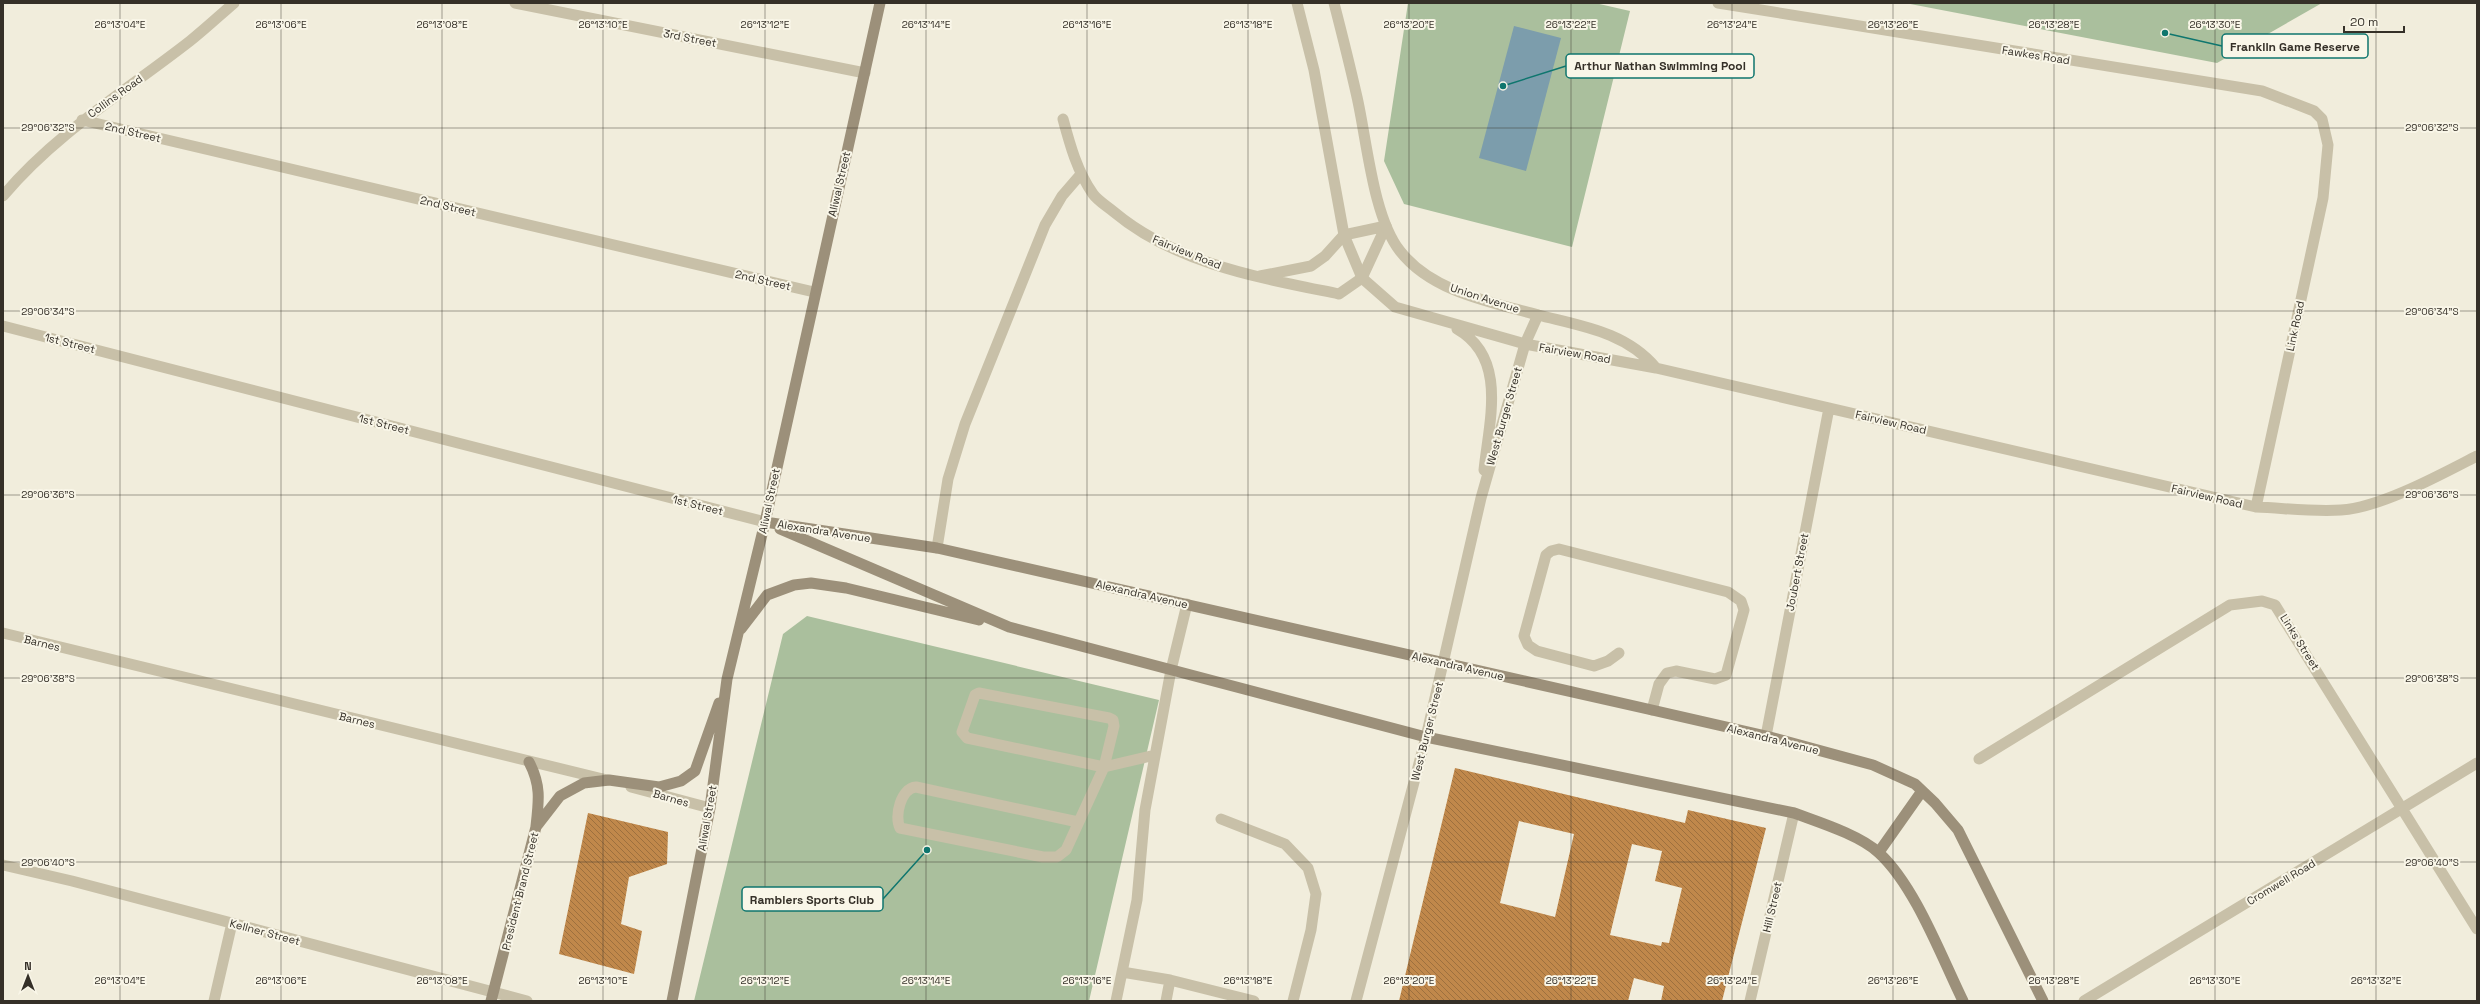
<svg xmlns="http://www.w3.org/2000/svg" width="2480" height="1004" font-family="'Space Grotesk',sans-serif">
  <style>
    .park { fill: #aabf9d }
    .water { fill: #7c9dac }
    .building { fill: url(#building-back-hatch); fill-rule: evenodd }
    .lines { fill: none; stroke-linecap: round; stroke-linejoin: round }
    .service { stroke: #c8c0a8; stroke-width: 11 }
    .minor { stroke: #c8c0a8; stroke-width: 11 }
    .tertiary { stroke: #c8c0a8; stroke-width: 11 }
    .secondary { stroke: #9c907a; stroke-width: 11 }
    .ticks { fill: none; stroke: #353028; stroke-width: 1; stroke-opacity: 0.45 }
    .labels { text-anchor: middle; stroke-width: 4; stroke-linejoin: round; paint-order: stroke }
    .street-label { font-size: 11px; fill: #353028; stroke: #f9f6e8 }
    .ticks-label { font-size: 10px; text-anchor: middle; fill: #353028; stroke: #f9f6e8; stroke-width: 4; stroke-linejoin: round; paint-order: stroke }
    .leader { fill: none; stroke: #0f766e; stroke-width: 1.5 }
    .callout-dot { fill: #0f766e; stroke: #f9f6e8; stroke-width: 1.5 }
    .callout { fill: #f9f6e8; stroke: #0f766e; stroke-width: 1.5 }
    .callout-label { font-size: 12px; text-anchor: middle; font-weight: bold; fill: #353028 }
  </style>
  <defs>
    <pattern id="building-back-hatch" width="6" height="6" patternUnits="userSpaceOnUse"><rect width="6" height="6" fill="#c0884b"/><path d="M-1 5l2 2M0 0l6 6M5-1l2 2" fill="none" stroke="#9d703e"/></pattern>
  </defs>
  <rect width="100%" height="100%" fill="#f1eddc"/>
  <!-- park -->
  <path class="park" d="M1408,3H1595L1630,11L1572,247L1404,204L1384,161Z
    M1905,3H2322L2217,63Z
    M807,616L1159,700L1089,1001H694L783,634Z"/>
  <!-- water -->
  <path class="water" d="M1514,26L1561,38L1526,171L1479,158Z"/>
  <!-- building -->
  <path class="building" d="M1455,768L1685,823L1688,810L1766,828L1722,1001H1661L1664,986L1634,978L1628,1001H1399ZM1519,821L1574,834L1555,917L1500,903ZM1632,844L1662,851L1655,881L1682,888L1669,943L1662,942L1661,946L1610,935Z
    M588,813L668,832L667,864L629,877L621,924L642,931L634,974L559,954Z"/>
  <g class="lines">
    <!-- service -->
    <path class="service" d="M1619,653L1608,661L1594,666L1537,651L1528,645L1524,636L1546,555L1551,551L1559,549L1728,592L1741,601L1744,610L1726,675L1715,679L1676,671L1667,673L1659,684L1652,710
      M1221,819L1285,844L1308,868L1316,894L1311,930L1293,1001
      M1078,822L916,787C901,788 894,816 900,828L1043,857H1057L1066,850L1104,767L1114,726L1113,720L1109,718L979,693L975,695L962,732L967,738L1104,767L1155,755
      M1122,972L1170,980L1254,1001
      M214,1001L232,923
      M1116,1001L1137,900L1145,810L1171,670L1187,604
      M1166,1001L1170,980"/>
    <!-- minor -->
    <path class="minor" d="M515,3L865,73
      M1718,3L2262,91L2314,111L2322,119L2328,145L2323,198L2256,507
      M1063,119C1070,145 1077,171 1093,194C1098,201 1107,206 1114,212C1176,264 1261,278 1339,294L1362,278L1386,226
      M82,120L814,292
      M3,196C56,133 126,91 190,41C205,29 219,16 234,3
      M1260,276L1311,266L1325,256L1344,235L1386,226
      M1538,315C1581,326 1626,332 1656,368
      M3,326L765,522
      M1525,344L1656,368L2256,507C2284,508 2313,512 2341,510C2380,508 2442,474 2477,456
      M937,548L948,479L965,424L1045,225L1062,196L1081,174
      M3,633L607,780
      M1766,736L1829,408
      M1979,759L2230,605L2262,601L2275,605L2477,929
      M631,787L710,808
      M3,865L72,881L527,1001
      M1750,1001L1794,813
      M2084,1001L2477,763"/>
    <!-- tertiary -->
    <path class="tertiary" d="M1297,3L1314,70L1344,235L1362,278L1395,307L1525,344
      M1334,3C1342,34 1350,66 1357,97C1367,141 1373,217 1400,251C1432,292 1491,302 1538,315L1525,344L1481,498L1426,737L1356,1001
      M1457,329C1508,358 1489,421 1484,470"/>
    <!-- secondary -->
    <path class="secondary" d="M765,522L937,548L1652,710L1766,736L1873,765L1915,784L1935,803L1958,830L2043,1001
      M780,529L1009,627L1426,737L1794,813C1818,822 1860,835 1879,853C1915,886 1941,956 1963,1001
      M741,629L767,595L794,585L811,583L846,588L979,620
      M529,762C541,785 539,800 536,826
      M1879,852L1922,791
      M491,1001L536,827L560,796L584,783L609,780L659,787L681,781L695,771L719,703
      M672,1001L710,808L727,679L765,522L880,3"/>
  </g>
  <!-- ticks -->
  <path class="ticks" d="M120,3V1001M281,3V1001M442,3V1001M603,3V1001M765,3V1001M926,3V1001M1087,3V1001M1248,3V1001M1409,3V1001M1571,3V1001M1732,3V1001M1893,3V1001M2054,3V1001M2215,3V1001M2376,3V1001M3,128H2477M3,311H2477M3,495H2477M3,678H2477M3,862H2477"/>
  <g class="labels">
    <!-- street labels -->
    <g class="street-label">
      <text transform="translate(690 38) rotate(11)" y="4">3rd Street</text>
      <text transform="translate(2036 55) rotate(9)" y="4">Fawkes Road</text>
      <text transform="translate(115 96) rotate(-36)" y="4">Collins Road</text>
      <text transform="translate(133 132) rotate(13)" y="4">2nd Street</text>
      <text transform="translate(839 184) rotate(-77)" y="4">Aliwal Street</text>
      <text transform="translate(448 206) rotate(13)" y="4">2nd Street</text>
      <text transform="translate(1187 252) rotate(22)" y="4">Fairview Road</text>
      <text transform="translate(763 280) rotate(13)" y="4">2nd Street</text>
      <text transform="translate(1485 298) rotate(18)" y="4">Union Avenue</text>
      <text transform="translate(2295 326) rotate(-78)" y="4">Link Road</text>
      <text transform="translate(70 343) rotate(14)" y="4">1st Street</text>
      <text transform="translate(1575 353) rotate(10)" y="4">Fairview Road</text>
      <text transform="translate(1504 416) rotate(-74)" y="4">West Burger Street</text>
      <text transform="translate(1891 422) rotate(13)" y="4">Fairview Road</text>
      <text transform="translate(384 424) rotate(14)" y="4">1st Street</text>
      <text transform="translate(2207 496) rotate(13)" y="4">Fairview Road</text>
      <text transform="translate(769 501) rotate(-78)" y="4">Aliwal Street</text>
      <text transform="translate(698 505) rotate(14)" y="4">1st Street</text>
      <text transform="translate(824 531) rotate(9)" y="4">Alexandra Avenue</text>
      <text transform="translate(1797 572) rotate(-79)" y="4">Joubert Street</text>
      <text transform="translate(1142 594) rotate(13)" y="4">Alexandra Avenue</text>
      <text transform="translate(2300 642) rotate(58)" y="4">Links Street</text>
      <text transform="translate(42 643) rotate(14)" y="4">Barnes</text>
      <text transform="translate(1458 666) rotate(13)" y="4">Alexandra Avenue</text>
      <text transform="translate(357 720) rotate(14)" y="4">Barnes</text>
      <text transform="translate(1427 731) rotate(-76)" y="4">West Burger Street</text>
      <text transform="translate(1773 739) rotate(14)" y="4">Alexandra Avenue</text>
      <text transform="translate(671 798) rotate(16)" y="4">Barnes</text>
      <text transform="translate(707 818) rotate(-80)" y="4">Aliwal Street</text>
      <text transform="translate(2281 882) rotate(-31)" y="4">Cromwell Road</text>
      <text transform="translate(520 891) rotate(-76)" y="4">President Brand Street</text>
      <text transform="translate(1772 907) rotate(-77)" y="4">Hill Street</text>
      <text transform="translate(265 932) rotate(15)" y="4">Kellner Street</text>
    </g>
  </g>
  <g class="ticks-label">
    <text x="120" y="28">26°13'04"E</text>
    <text x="281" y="28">26°13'06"E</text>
    <text x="442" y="28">26°13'08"E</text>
    <text x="603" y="28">26°13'10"E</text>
    <text x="765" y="28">26°13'12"E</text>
    <text x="926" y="28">26°13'14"E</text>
    <text x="1087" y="28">26°13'16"E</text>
    <text x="1248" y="28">26°13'18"E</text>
    <text x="1409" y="28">26°13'20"E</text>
    <text x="1571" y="28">26°13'22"E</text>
    <text x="1732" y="28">26°13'24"E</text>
    <text x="1893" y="28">26°13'26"E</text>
    <text x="2054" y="28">26°13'28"E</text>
    <text x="2215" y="28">26°13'30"E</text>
    <text x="48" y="131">29°06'32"S</text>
    <text x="2432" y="131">29°06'32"S</text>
    <text x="48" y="315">29°06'34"S</text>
    <text x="2432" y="315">29°06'34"S</text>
    <text x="48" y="498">29°06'36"S</text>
    <text x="2432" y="498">29°06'36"S</text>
    <text x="48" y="682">29°06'38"S</text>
    <text x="2432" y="682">29°06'38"S</text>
    <text x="48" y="866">29°06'40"S</text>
    <text x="2432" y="866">29°06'40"S</text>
    <text x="120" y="984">26°13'04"E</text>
    <text x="281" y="984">26°13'06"E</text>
    <text x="442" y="984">26°13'08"E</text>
    <text x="603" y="984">26°13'10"E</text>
    <text x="765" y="984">26°13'12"E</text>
    <text x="926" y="984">26°13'14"E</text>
    <text x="1087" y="984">26°13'16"E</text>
    <text x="1248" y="984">26°13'18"E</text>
    <text x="1409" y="984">26°13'20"E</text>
    <text x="1571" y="984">26°13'22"E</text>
    <text x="1732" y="984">26°13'24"E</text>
    <text x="1893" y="984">26°13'26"E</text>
    <text x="2054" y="984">26°13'28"E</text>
    <text x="2215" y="984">26°13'30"E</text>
    <text x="2376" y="984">26°13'32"E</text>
  </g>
  <!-- callouts -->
  <path class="leader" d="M2165 33L2222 46M1503 86L1566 66M927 850L883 899"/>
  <g class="callout-dot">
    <circle cx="2165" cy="33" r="4"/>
    <circle cx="1503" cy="86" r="4"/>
    <circle cx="927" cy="850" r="4"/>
  </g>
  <g class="callout">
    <rect x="2222" y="34" width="146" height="24" rx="4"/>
    <rect x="1566" y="54" width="188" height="24" rx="4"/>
    <rect x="742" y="887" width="141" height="24" rx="4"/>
  </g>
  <g class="callout-label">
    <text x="2295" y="51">Franklin Game Reserve</text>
    <text x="1660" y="70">Arthur Nathan Swimming Pool</text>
    <text x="812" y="904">Ramblers Sports Club</text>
  </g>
  <!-- border -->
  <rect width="2480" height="1004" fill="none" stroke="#353028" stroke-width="8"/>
  <!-- north arrow -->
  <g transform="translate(28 976)" stroke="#f9f6e8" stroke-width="3" paint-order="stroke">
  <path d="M0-3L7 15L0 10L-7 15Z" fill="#353028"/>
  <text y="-6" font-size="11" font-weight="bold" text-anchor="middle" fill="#353028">N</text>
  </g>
  <!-- scale -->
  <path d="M2344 26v6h60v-6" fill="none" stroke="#353028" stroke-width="2"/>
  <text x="2350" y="26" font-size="12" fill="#353028" stroke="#f9f6e8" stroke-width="3" paint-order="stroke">20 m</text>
</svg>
